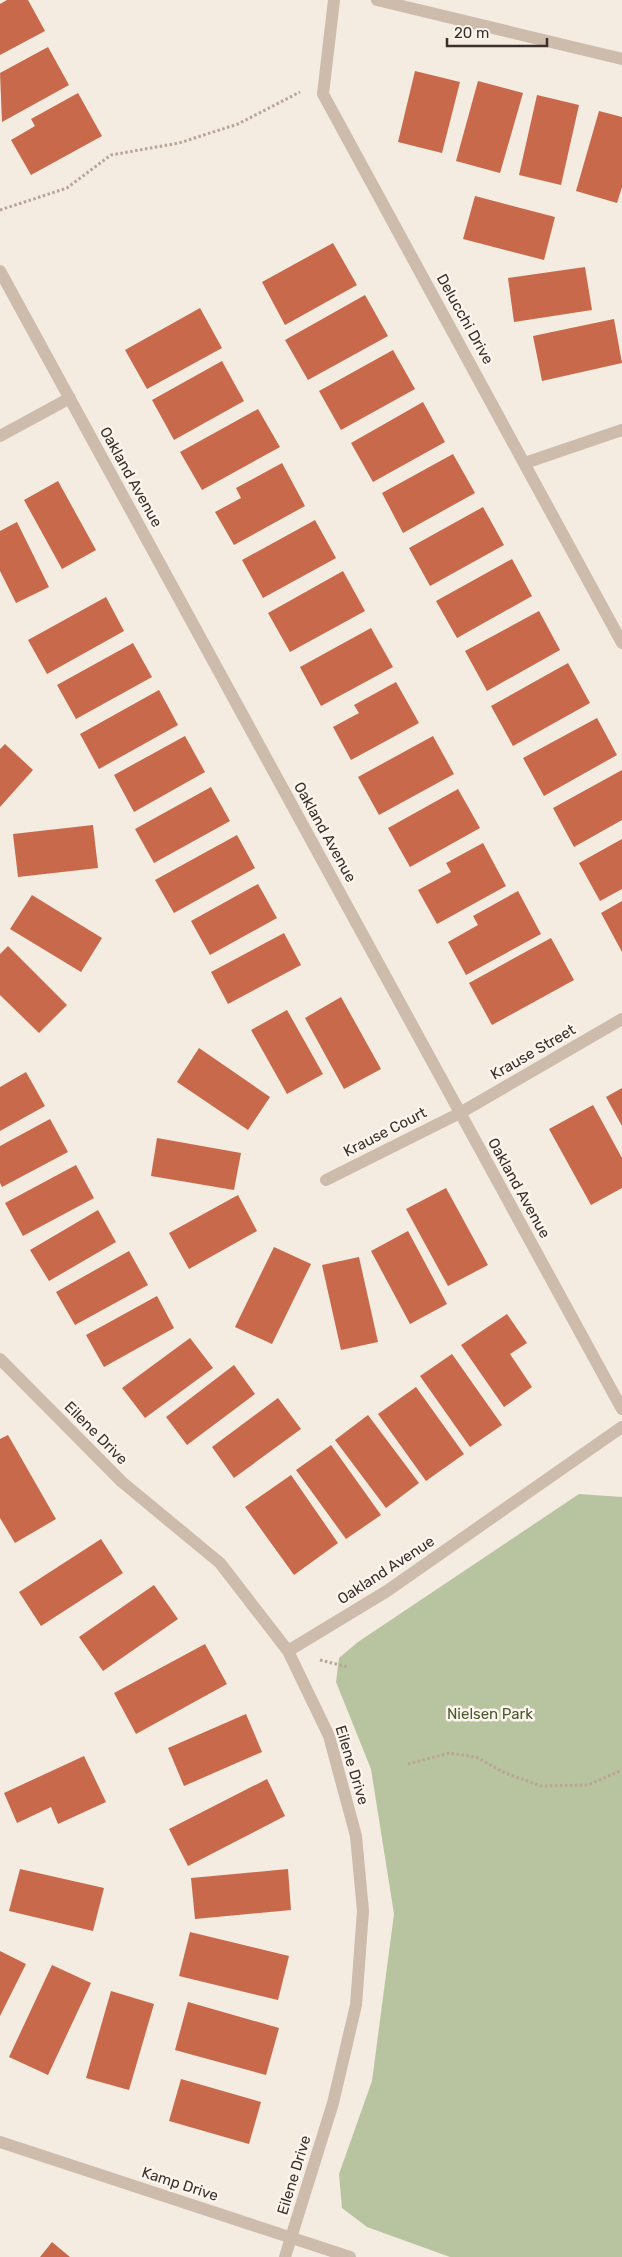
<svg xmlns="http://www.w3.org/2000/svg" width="622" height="2257" font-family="Rubik,sans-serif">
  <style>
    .green { fill: #b8c4a0 }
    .building { fill: #c8694b }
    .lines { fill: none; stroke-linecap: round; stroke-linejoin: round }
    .path { stroke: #b9a596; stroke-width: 3; stroke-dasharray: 2.5 2.5; stroke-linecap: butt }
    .street { stroke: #cdbbac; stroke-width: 12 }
    .labels { text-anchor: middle; stroke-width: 5; stroke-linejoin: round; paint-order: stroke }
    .street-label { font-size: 15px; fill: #3b302b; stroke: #fbf5ee }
    .park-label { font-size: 15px; fill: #4a5a2e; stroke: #fbf5ee }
  </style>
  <rect width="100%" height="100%" fill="#f4ebe1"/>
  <!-- green -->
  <path class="green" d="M579,1494L622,1497V2257H450L367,2227L342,2208L339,2174L372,2081L394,1914L371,1769L336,1682L339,1658L358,1642Z"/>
  <!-- building -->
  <path class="building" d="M7,0H28L45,31L0,55V4Z
    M48,47L69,85L2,122L0,73Z
    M415,71L460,82L442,153L398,142Z
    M478,81L523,93L500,173L456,161Z
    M78,93L102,136L31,175L11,140L35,126L31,119Z
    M537,95L579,105L561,185L519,175Z
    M599,111L622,117V187L617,203L576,191Z
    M475,196L555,217L544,260L463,239Z
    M333,243L357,285L285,325L262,282Z
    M585,267L592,310L514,322L508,278Z
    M365,295L388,336L308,380L285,340Z
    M200,308L222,348L147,389L125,350Z
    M614,319L622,363L542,381L533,336Z
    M393,350L415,389L341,430L319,391Z
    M222,361L244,401L174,440L152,400Z
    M423,402L445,442L373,482L351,443Z
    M258,409L280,447L202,490L180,452Z
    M453,454L475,493L403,533L382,493Z
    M282,463L305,506L234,545L215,512L241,498L236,488Z
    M58,481L96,550L62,569L24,500Z
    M483,507L504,545L430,586L409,548Z
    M315,520L336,558L263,598L242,560Z
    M17,522L49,587L16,603L0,571V531Z
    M512,559L532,596L457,638L436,601Z
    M343,571L365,611L290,652L268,613Z
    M106,597L124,631L47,674L28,640Z
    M539,611L560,650L487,691L465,651Z
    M371,628L393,667L321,706L300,667Z
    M133,643L152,677L76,719L57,685Z
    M568,663L590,703L513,746L491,706Z
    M396,682L419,723L351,760L333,727L359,713L354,705Z
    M159,690L178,725L99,769L80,734Z
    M597,718L617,755L544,796L523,758Z
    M185,736L205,772L134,812L114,775Z
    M433,736L454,774L379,815L358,777Z
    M5,744L33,770L0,807V749Z
    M622,770V820L574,847L553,808Z
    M211,787L230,821L154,863L135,829Z
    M458,789L480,828L410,867L388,828Z
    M93,825L98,868L18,877L13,834Z
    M237,835L255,868L174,913L155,880Z
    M622,839V889L600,901L579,863Z
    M483,843L506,886L437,924L418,890L451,872L446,863Z
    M258,884L277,918L210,955L191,921Z
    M518,891L541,934L466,975L448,942L478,925L473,916Z
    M32,895L102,938L81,972L10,929Z
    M622,901V952L601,913Z
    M284,933L301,965L228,1004L211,972Z
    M551,938L574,980L492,1025L469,983Z
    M8,946L67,1005L39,1033L0,995V954Z
    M341,997L381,1069L344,1089L305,1018Z
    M287,1010L323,1074L287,1094L251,1030Z
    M199,1048L270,1097L248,1130L177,1082Z
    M26,1072L45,1106L0,1131V1087Z
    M622,1088V1126L606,1097Z
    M593,1105L622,1158V1188L591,1205L549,1129Z
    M50,1119L68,1152L2,1187L0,1183V1146Z
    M157,1138L241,1153L234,1190L151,1176Z
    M76,1165L94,1198L23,1236L5,1203Z
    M446,1188L488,1265L448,1286L406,1209Z
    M238,1195L257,1231L189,1269L169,1233Z
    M98,1210L116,1242L49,1281L30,1250Z
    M408,1231L447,1304L410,1324L371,1251Z
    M274,1247L311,1264L272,1344L235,1327Z
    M129,1251L148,1285L75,1325L56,1292Z
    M359,1257L378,1342L341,1350L322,1265Z
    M157,1296L174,1328L104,1367L86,1335Z
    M507,1314L527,1343L510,1354L532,1387L504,1407L461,1345Z
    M190,1338L213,1368L145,1418L122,1388Z
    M452,1354L502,1425L470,1447L420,1376Z
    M234,1365L255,1394L187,1445L166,1417Z
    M416,1387L464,1454L426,1481L378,1414Z
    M278,1398L301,1429L234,1478L212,1447Z
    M368,1415L419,1483L386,1508L335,1440Z
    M8,1435L56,1519L15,1543L0,1518V1439Z
    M331,1445L381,1515L346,1539L296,1470Z
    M291,1475L338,1543L294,1575L245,1507Z
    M101,1539L123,1573L41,1626L19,1592Z
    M154,1585L178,1619L103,1671L79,1637Z
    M205,1644L227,1684L136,1734L114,1693Z
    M246,1714L262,1752L184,1786L168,1748Z
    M84,1756L106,1802L58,1824L51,1807L17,1823L4,1793Z
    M267,1779L285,1816L188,1866L169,1829Z
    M20,1869L104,1888L93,1931L9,1911Z
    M288,1869L291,1910L195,1919L191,1878Z
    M190,1932L289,1956L278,2000L179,1976Z
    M0,1951L26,1964L0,2016Z
    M52,1965L91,1983L48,2075L9,2057Z
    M111,1991L154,2004L129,2090L86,2078Z
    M188,2002L279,2028L266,2075L175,2050Z
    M181,2079L261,2102L249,2144L169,2121Z
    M52,2242L70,2257H40Z"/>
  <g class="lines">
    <!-- path -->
    <path class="path" d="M0,210L67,188L111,155L179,143L238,124L300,92
      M320,1660L348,1667
      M408,1764L449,1753L476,1757L505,1773L541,1786L588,1785L622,1770"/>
    <!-- street -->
    <path class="street" d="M334,0L323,94L622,643
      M377,0L622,59
      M0,271L622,1409
      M0,436L70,398
      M525,463L622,430
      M326,1180L460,1113L622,1019
      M0,1359L122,1482L220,1563L288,1651L329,1736L356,1836L363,1911L356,2005L333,2103L285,2257
      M288,1651L387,1591L622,1427
      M0,2142L350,2257"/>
  </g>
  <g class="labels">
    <!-- street labels -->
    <g class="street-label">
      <text transform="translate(465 319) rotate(61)" y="5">Delucchi Drive</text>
      <text transform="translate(131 477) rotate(61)" y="5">Oakland Avenue</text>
      <text transform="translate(325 832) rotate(61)" y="5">Oakland Avenue</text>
      <text transform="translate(533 1052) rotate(-30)" y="5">Krause Street</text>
      <text transform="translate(385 1132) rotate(-27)" y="5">Krause Court</text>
      <text transform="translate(519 1188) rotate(61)" y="5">Oakland Avenue</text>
      <text transform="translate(96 1433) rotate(45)" y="5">Eilene Drive</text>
      <text transform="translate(386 1570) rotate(-33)" y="5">Oakland Avenue</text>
      <text transform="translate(352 1765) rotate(73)" y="5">Eilene Drive</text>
      <text transform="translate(294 2175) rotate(-73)" y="5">Eilene Drive</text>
      <text transform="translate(180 2184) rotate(18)" y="5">Kamp Drive</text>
    </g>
    <!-- park labels -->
    <g class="park-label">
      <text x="490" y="1719">Nielsen Park</text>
    </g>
  </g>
  <!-- scale -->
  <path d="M447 38v8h100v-8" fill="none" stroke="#3b302b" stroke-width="2.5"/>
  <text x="454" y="38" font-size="15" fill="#3b302b" stroke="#fbf5ee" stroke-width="4" paint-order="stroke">20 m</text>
</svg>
